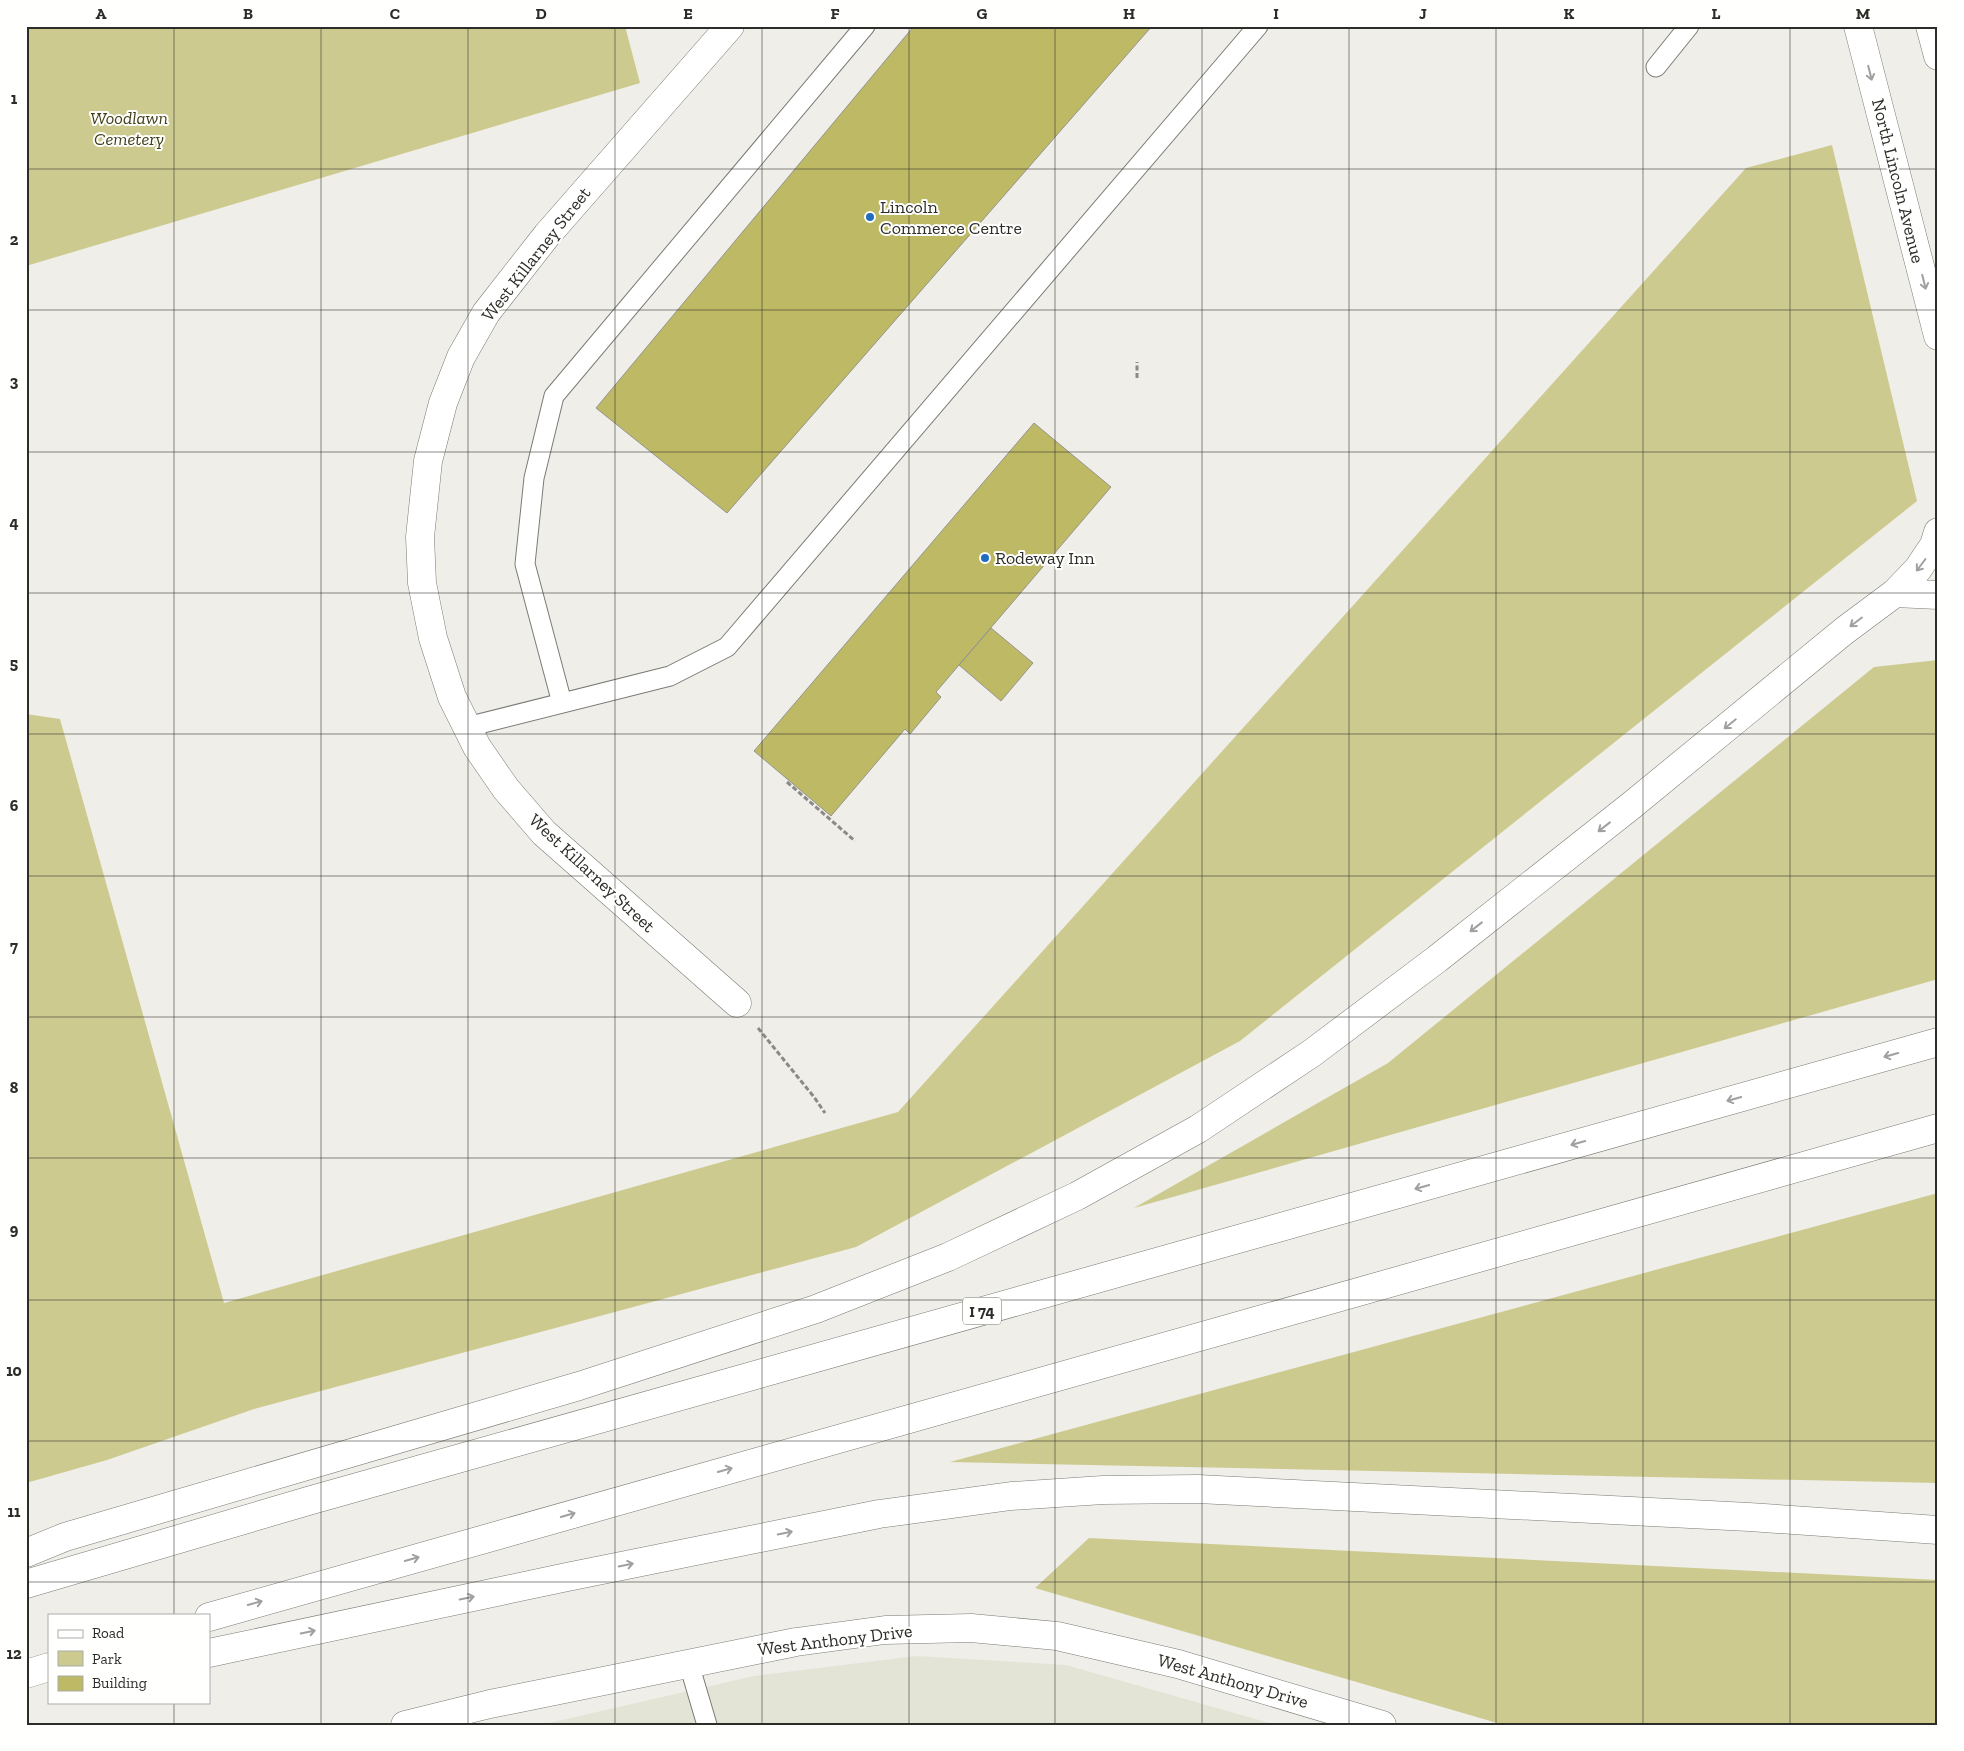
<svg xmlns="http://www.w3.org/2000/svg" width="1964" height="1751" font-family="'Zilla Slab',serif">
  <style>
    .built { fill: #e4e4d6 }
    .green { fill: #cdca8f }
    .building { fill: #bdb965; stroke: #95948e }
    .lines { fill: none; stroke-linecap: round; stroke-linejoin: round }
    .service-casing { stroke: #7b7b75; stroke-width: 21 }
    .minor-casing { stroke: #7b7b75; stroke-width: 29 }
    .secondary-casing { stroke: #7b7b75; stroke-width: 29 }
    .motorway-casing { stroke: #7b7b75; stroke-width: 29 }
    .path { stroke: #8b8a86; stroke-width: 3; stroke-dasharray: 5 2.5; stroke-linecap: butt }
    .service { stroke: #fff; stroke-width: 19 }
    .minor { stroke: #fff; stroke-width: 28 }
    .secondary { stroke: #fff; stroke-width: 28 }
    .motorway { stroke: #fff; stroke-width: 28 }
    .oneway { stroke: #a0a09f }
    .grid { fill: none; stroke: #2c2c29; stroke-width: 1; stroke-opacity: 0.55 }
    .poi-dot { fill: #216dbd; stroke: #fffffe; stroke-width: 2 }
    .labels { text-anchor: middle; stroke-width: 4; stroke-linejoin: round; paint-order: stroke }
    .shield { fill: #fffffe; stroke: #6b6b69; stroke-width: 1 }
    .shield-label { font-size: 16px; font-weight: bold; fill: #2c2c29 }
    .park-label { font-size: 18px; font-style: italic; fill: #403e19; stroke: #fffffe }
    .street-label { font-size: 18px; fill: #2c2c29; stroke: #fffffe }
    .poi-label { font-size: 18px; fill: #2c2c29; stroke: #fffffe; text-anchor: start }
    .neatline { fill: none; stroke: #2c2c29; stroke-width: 2 }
    .grid-label { font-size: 16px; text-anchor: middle; font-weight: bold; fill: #2c2c29 }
  </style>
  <rect width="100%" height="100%" fill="#efeee8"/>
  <!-- built -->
  <path class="built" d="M916,1656L1066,1665L1276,1725H540L754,1676Z"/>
  <!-- green -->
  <path class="green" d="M26,26H625L640,83L26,266Z
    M1832,145L1917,501L1240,1041L856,1247L254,1409L107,1460L26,1483V714L60,719L224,1303L898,1112L1746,168Z
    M1938,660V979L1134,1208L1388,1063L1874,667Z
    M1938,1193V1483L950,1462Z
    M1089,1538L1938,1580V1725H1504L1035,1588Z"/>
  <!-- building -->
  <path class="building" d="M914,26H1152L727,513L596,408Z
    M1034,423L1111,487L936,692L941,697L910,734L905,729L831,816L754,751Z
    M991,628L1033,663L1001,701L959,665Z"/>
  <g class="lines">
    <!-- service casing -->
    <g class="service-casing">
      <path id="service" d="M1656,67L1689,26
        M562,703L525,564L534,478L554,396L865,26
        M467,727L670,676L727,647L1258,26
        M689,1664L707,1725"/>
    </g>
    <!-- minor casing -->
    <g class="minor-casing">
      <path id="minor" d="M730,26L547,235L486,313L461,357L443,403L428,461L420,537L422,583L433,638L452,697L477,747L506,789L544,833L737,1003
        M405,1725L490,1704L796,1642L885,1630L971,1628L1057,1636L1178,1664L1382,1725"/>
    </g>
    <!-- secondary casing -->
    <g class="secondary-casing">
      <path id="secondary" d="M1858,26L1938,336
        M1930,26L1938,56"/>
    </g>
    <!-- motorway casing -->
    <g class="motorway-casing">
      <path id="motorway" d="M1895,593L1938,595
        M26,1553L65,1537L579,1386L816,1309L948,1257L1077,1196L1198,1129L1312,1053L1437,959L1632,805L1844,631L1895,593L1918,569L1934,545L1938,532
        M26,1584L308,1501L1938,1042
        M209,1617L1938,1128
        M209,1653L567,1577L879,1514L1011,1496L1103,1490L1198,1489L1749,1517L1938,1530
        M26,1674L49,1667"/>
    </g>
    <!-- path -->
    <path class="path" d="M1137,378V362
      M787,782L855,841
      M758,1028L814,1097L825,1113"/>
    <!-- service -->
    <use href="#service" class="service"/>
    <!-- minor -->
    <use href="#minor" class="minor"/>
    <!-- secondary -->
    <use href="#secondary" class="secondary"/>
    <!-- motorway -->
    <use href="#motorway" class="motorway"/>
  </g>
  <!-- one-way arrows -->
  <defs><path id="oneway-shaft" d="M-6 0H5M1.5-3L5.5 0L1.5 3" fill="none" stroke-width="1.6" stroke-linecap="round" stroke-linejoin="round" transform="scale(1.25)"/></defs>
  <g class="oneway">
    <use href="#oneway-shaft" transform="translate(1870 73) rotate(76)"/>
    <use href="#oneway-shaft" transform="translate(1924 282) rotate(76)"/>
    <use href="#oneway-shaft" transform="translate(1921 565) rotate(127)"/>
    <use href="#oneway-shaft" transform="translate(1856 622) rotate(143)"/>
    <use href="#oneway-shaft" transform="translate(1730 724) rotate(141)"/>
    <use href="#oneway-shaft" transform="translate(1604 827) rotate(142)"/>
    <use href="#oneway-shaft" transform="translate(1476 927) rotate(142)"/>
    <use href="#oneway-shaft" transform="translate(1891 1055) rotate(164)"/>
    <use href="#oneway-shaft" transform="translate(1734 1099) rotate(164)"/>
    <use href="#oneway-shaft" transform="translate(1578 1143) rotate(164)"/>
    <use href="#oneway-shaft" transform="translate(1422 1187) rotate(164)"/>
    <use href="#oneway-shaft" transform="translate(725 1470) rotate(-16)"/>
    <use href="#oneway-shaft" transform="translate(568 1515) rotate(-16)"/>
    <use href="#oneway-shaft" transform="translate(785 1533) rotate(-11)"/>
    <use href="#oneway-shaft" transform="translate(412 1559) rotate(-16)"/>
    <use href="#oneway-shaft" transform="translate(626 1565) rotate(-11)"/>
    <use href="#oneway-shaft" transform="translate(467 1598) rotate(-12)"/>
    <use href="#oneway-shaft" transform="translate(255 1603) rotate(-16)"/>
    <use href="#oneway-shaft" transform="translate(308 1632) rotate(-12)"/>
  </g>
  <!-- grid -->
  <path class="grid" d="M174,26V1615M321,26V1725M468,26V1725M615,26V1725M762,26V1725M909,26V1725M1055,26V1725M1202,26V1725M1349,26V1725M1496,26V1725M1643,26V1725M1790,26V1725M26,169H1938M26,310H1938M26,452H1938M26,593H1938M26,734H1938M26,876H1938M26,1017H1938M26,1158H1938M26,1300H1938M26,1441H1938M26,1582H1938M174,1702V1725"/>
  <!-- markers -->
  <g class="poi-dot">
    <circle cx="870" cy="217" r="5"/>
    <circle cx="985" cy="558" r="5"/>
  </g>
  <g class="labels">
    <!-- shield labels -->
    <rect class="shield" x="963" y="1297.5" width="38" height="27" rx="4"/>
    <g class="shield-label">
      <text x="982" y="1317">I 74</text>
    </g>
    <!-- park labels -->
    <g class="park-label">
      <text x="129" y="124">Woodlawn<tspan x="129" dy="21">Cemetery</tspan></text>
    </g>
    <!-- street labels -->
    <g class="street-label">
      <text transform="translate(1898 181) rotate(76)" y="6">North Lincoln Avenue</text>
      <text transform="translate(536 254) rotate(-52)" y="6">West Killarney Street</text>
      <text transform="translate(592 873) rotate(43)" y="6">West Killarney Street</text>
      <text transform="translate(835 1640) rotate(-7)" y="6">West Anthony Drive</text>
      <text transform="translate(1233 1681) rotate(16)" y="6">West Anthony Drive</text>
    </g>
    <!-- poi labels -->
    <g class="poi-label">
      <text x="880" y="213">Lincoln<tspan x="880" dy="21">Commerce Centre</tspan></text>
      <text x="995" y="564">Rodeway Inn</text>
    </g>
  </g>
  <!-- border -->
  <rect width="1964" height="1751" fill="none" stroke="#fffffe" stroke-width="55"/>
  <!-- legend -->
  <rect x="48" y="1614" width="162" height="90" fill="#fffffe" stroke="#ababa9"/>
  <rect x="58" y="1630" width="25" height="8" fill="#ffffff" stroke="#ababa9"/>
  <text x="92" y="1638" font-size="15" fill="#2c2c29">Road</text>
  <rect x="58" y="1651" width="25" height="15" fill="#cdca8f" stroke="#ababa9"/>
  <text x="92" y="1664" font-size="15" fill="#2c2c29">Park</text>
  <rect x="58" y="1676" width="25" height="15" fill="#bdb965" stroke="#ababa9"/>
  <text x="92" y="1688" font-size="15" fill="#2c2c29">Building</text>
  <rect x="28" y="28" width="1908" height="1696" class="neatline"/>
  <g class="grid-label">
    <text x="101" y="19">A</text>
    <text x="248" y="19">B</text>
    <text x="395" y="19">C</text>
    <text x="541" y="19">D</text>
    <text x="688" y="19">E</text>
    <text x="835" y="19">F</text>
    <text x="982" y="19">G</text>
    <text x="1129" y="19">H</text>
    <text x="1276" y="19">I</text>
    <text x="1423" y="19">J</text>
    <text x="1569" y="19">K</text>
    <text x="1716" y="19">L</text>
    <text x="1863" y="19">M</text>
    <text x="14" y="104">1</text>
    <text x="14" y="245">2</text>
    <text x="14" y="387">3</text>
    <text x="14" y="528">4</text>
    <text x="14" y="669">5</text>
    <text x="14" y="811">6</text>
    <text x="14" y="952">7</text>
    <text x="14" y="1093">8</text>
    <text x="14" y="1235">9</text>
    <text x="14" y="1376">10</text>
    <text x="14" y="1517">11</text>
    <text x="14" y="1659">12</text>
  </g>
</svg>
